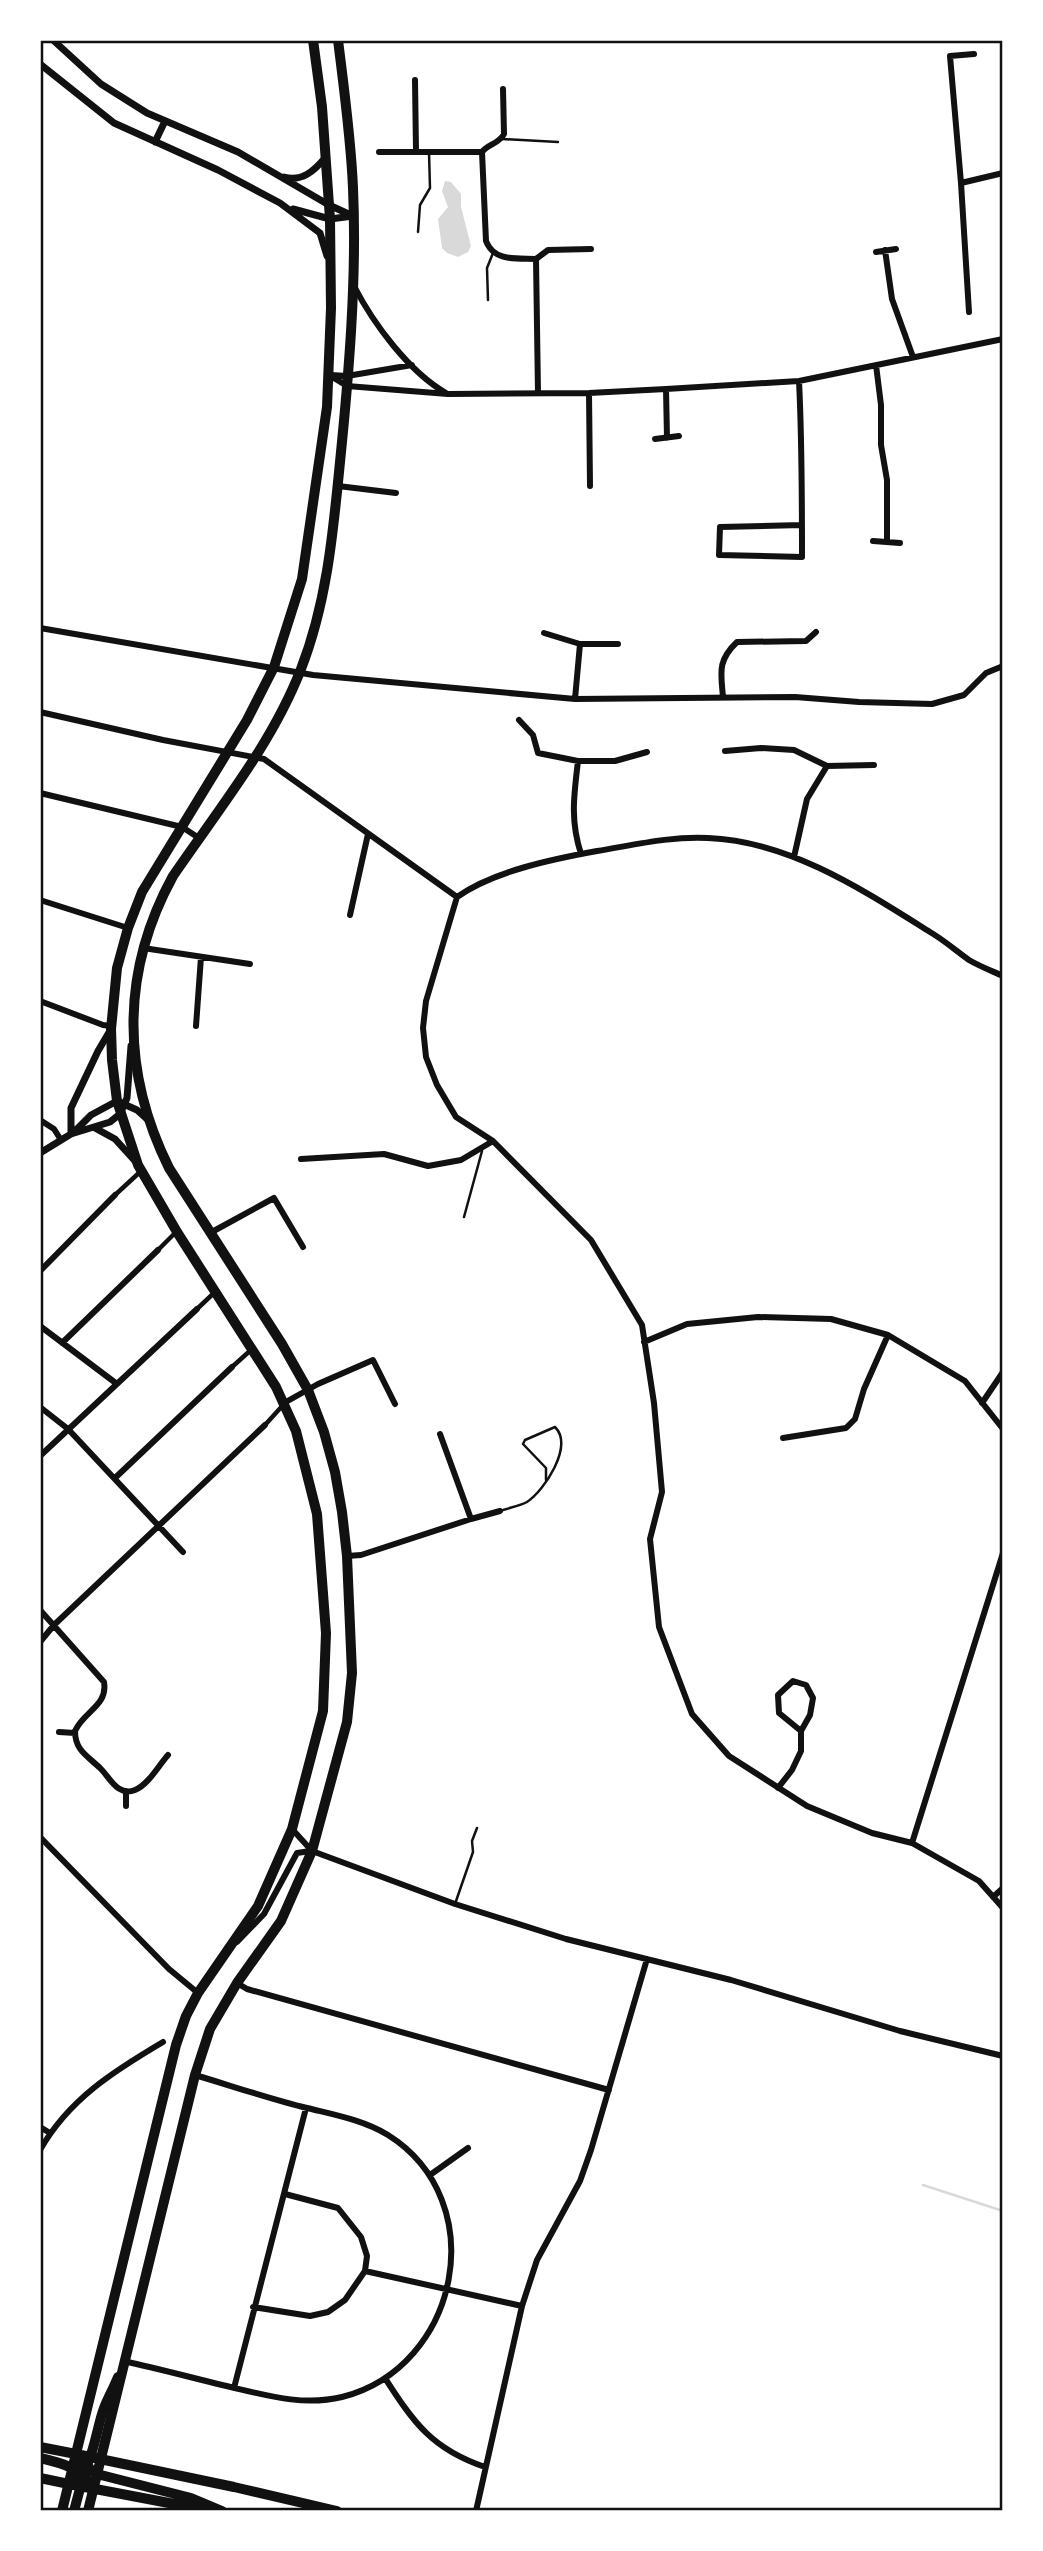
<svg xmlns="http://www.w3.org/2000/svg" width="1043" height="2551" font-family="Overpass,sans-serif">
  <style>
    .water { fill: #d9d9d9 }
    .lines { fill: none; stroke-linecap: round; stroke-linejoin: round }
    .stream { stroke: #d9d9d9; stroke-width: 2.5 }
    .service { stroke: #111; stroke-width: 2.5 }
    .pedestrian { stroke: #111; stroke-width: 4.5 }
    .minor { stroke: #111; stroke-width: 6 }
    .tertiary { stroke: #111; stroke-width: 7 }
    .primary { stroke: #111; stroke-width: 10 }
    .trunk { stroke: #111; stroke-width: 10 }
    .neatline { fill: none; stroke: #111; stroke-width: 2.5 }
  </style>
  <rect width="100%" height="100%" fill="#fff"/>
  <!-- water -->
  <path class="water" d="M445,181L451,182L461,194V207L471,246L468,252L458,257L447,253L442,248L438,219L448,207L442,191Z"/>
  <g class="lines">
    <!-- stream -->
    <path class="stream" d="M923,2185L1003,2211"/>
    <!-- service -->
    <path class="service" d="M502,139L558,142
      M418,232L420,205L430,188L429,152
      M488,300L487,268L493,253
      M464,1217L482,1151
      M500,1511C508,1508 520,1506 527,1502C544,1491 574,1446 555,1427L525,1440L523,1444L546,1468V1480
      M455,1904L473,1852L472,1841L477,1828"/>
    <!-- pedestrian -->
    <path class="pedestrian" d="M115,1195L140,1172
      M158,1250L176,1232
      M197,1309L216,1291
      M232,1367L252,1349
      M265,1425L284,1404"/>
    <!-- minor -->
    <path class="minor" d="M415,80L416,151
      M503,89L504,134C499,144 488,144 482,152L486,241C494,262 517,258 536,259L538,393
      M379,152H482
      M961,183L1003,173
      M885,250L892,299L913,357
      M876,252L896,249
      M536,259L548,250L591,249
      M354,286C373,323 409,372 446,393
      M969,312L961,183L950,56L974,54
      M876,365L881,405V445L887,480V542
      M329,375L347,386L448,394L589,393L666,389L799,381L1003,339
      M331,375L347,376L412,365
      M799,381C802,439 802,498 802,557L719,555L720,527L802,525
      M666,389L667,438
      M589,393L590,486
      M655,439L679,436
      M338,486L396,493
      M873,541L900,543
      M40,628L313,675L575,699L795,697L859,702L932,704L964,695L986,673L1003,666
      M544,633L580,644H618
      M723,697C721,673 717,661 737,642L806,641L816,632
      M575,699L580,644
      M40,712L163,740L264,759L457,897
      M519,720L533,735L538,753L578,761H615L647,752
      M725,751L761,748L794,750L827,766L874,765
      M578,761C574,795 570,820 581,854
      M40,793L182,827L199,838
      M794,857L807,799L827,766
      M457,897L426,1001L423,1028L426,1057L437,1085L456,1117L493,1141L591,1240L642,1325L654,1403L662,1492L650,1539L659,1627L692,1714L729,1756L807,1806L872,1833L912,1843L979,1881L1003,1908
      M457,897C494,871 553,859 597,851C634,845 671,836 708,838C789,841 863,890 930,932C944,940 956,951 969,960C979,966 992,971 1003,976
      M40,900L128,928
      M350,915L368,834
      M143,948L250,964
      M40,1001L103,1025L111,1026
      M196,1026L201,957
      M40,1120L54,1129L61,1140
      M301,1159L384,1154L428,1166L461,1160L493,1141
      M210,1233L274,1198L303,1247
      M40,1271L115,1195
      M40,1326L117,1384
      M644,1342L687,1324L758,1317L831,1319L888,1335L965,1381L1003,1429
      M62,1343L158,1250
      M284,1403L318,1384L373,1360L395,1404
      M982,1403L1003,1372
      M40,1407L68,1429L183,1552
      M783,1438L846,1428L855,1419L864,1389L888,1335
      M40,1456L197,1309
      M115,1478L232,1367
      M471,1519L500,1511
      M347,1556L361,1555L471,1519L440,1434
      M40,1610L104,1682C108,1706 84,1711 75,1731C75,1751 88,1756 101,1769C110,1778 118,1797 135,1790C148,1785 159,1765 168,1755
      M40,1642L54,1625L265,1425
      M59,1732L75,1733
      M778,1788L792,1770L801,1751V1731L810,1715L813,1698L806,1685L793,1681L778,1695L779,1713L801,1731
      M126,1806V1791
      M292,1829L312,1851L455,1904L566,1939L731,1980L900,2031L1003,2056
      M40,1837L169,1969L198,1993
      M912,1843L1003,1553
      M993,1897L1003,1888
      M237,1942L264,1914L297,1853L310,1851
      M237,1983L247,1989L609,2090
      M40,2127L50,2133
      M40,2150C69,2099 114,2071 163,2042
      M430,2175L468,2148
      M365,2271L522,2306
      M253,2307L310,2316L328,2312L345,2300L365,2271L367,2256L361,2237L338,2208L285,2194
      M123,2361C156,2368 189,2377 222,2385C262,2394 301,2407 342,2397C460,2367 493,2201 388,2135C363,2120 335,2115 307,2108C270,2099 232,2086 195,2075
      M385,2378C414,2423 432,2449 485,2467
      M234,2388L306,2108
      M476,2511L522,2306L537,2260L580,2181L591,2150L647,1959"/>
    <!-- tertiary -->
    <path class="tertiary" d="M53,40L101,84L147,113L238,152L329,205L353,216
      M40,64L114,123L218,170L280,203L320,233L327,256
      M155,142L165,121
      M284,177C302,182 314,171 325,158
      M293,209L330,219L353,216
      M95,1128L115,1139L135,1161
      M74,1132L91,1115L117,1101L137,1110L148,1120
      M71,1134V1108L98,1051L111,1029
      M40,1153L71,1134L110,1122L120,1114L127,1098L131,1046"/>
    <!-- primary -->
    <path class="primary" d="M40,2447L76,2454
      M40,2458C62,2463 82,2468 93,2488
      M40,2478L69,2484C94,2472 95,2431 104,2408C108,2398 114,2387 118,2377"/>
    <!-- trunk -->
    <path class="trunk" d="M76,2454L234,2487L337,2511
      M76,2455L80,2465L97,2474L191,2498L222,2511
      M69,2484L211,2511
      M62,2511L176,2045L186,2016L198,1993L258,1906L292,1829L323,1711L326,1633L317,1514L296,1431L276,1387L177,1232L138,1165L117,1101L112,1060L111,1029L117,968L128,928L142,892L247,720L274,667L302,579L327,407L331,308L330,219L322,107L313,40
      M74,2511L82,2481L89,2467
      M88,2511L195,2075L210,2029L237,1983L281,1921L312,1851L347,1722L352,1673L347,1556L342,1512L335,1472L324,1432L308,1390L282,1344L169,1168C121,1071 121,971 173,876C218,810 272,744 301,669C327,602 333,533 340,462C349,373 357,277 353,188C351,139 344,89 338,40"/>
  </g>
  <!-- border -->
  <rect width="1043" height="2551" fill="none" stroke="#ffffff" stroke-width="84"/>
  <rect x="42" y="42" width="959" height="2467" class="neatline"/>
</svg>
